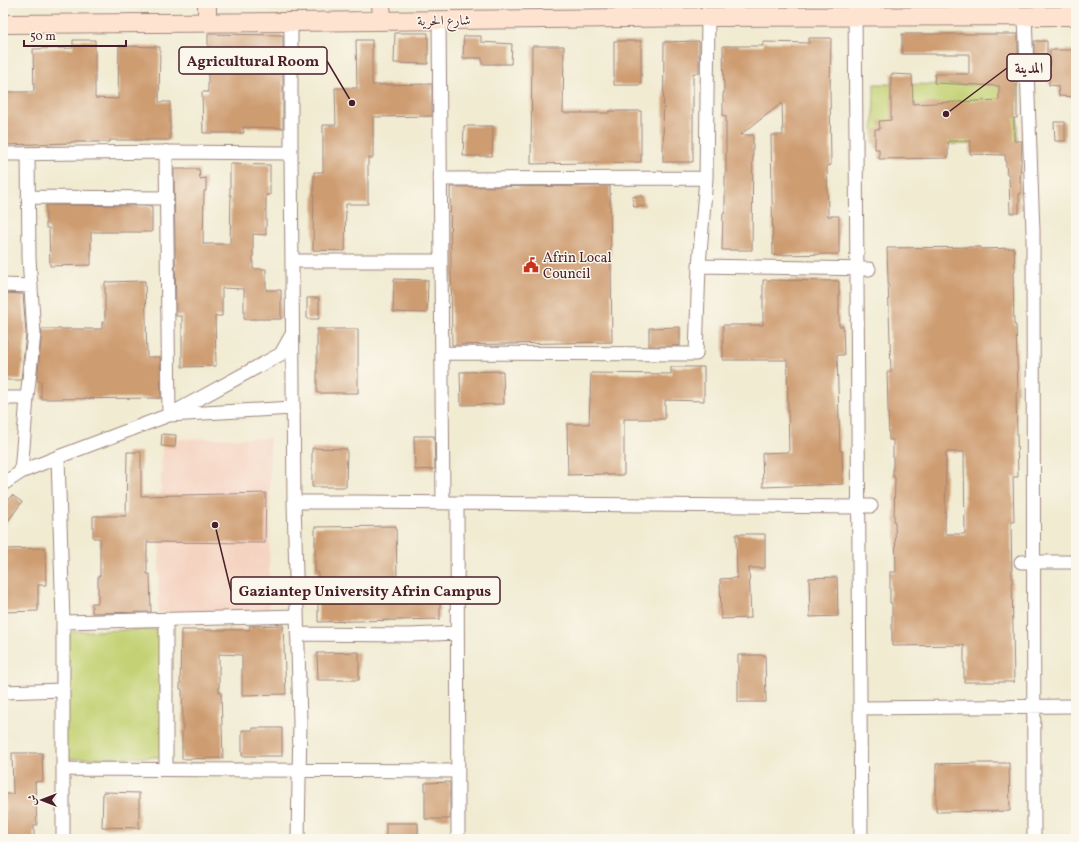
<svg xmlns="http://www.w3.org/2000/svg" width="1079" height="842" font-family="Vollkorn,Amiri,serif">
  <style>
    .built { fill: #f5d3c1 }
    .green { fill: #c4d274; stroke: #877850 }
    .building { fill: #ce9c71; fill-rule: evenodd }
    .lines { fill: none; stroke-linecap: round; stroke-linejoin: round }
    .street-casing { stroke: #9e857e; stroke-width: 15 }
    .secondary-casing { stroke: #9e857e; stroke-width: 20 }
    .street { stroke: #fff; stroke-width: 13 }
    .secondary { stroke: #fee3d1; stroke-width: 18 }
    .labels { text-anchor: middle; stroke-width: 3; stroke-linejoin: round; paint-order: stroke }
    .street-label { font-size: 14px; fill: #4a1f2b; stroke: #fbf7ec }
    .poi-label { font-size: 14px; fill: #4a1f2b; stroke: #fbf7ec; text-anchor: start }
    .leader { fill: none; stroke: #4a1f2b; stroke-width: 1.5 }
    .callout-dot { fill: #4a1f2b; stroke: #fbf7ec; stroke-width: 1.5 }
    .callout { fill: #fbf7ec; stroke: #4a1f2b; stroke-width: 1.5 }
    .callout-label { font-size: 15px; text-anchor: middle; font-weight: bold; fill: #4a1f2b }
  </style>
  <rect width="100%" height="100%" fill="#fbf7ec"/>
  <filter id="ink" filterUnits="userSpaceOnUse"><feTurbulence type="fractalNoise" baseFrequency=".025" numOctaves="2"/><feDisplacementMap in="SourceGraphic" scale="8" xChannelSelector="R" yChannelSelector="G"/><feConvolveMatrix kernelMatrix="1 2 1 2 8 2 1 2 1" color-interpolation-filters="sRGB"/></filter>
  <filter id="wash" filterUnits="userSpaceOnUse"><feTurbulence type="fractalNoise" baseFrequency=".012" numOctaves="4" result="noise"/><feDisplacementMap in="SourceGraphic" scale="16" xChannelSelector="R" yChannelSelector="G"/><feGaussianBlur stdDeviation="0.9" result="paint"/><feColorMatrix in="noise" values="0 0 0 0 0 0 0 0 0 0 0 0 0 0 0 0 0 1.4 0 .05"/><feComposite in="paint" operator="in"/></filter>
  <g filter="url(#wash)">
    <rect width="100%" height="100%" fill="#f1ebd2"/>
    <!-- built -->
    <path class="built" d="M270,438L269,617L158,612L162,439Z"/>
    <!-- green -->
    <path class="green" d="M874,84L1018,85L1017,145L873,143Z
      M160,629L163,757L62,759L58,632Z"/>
    <g id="blocks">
      <!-- building -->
      <path class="building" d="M395,33H428V64L394,63Z
        M208,34L283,35V128L243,127L244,133H203L202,92H208Z
        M902,34H1018V56H1014V81H1017V118H1014V141H1022L1020,183H1021V194H1019V213H1010L1009,175H1007L1005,155L970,154L971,141H948V158L879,159V149H875V129H880L879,121L891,120V74L912,75L913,104L999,100V86L934,83L935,74H969V54H902Z
        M464,36H481V42L512,44L511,64H482V58H463Z
        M809,38H831L830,90L831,165L827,166L828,216H839V254L773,255L771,135H783L782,103L740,135H753L752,250H722L723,213H725V172H726V116H723V93H724L723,46H763V42L809,43Z
        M73,40H95V98L118,99L119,46L160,47L159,102H170V140H110V142H71V143L3,145V92H34L33,49L73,48Z
        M356,40H372V85L432,84V116L373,117V158H368V204H346L345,251L313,250L314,172H323V125H336L335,88H357Z
        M614,41H641V85H614Z
        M699,41V73H693V162H663L664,42Z
        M1034,41H1047V54H1034Z
        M532,46H564L563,113H609V111H641V162L531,164Z
        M1050,50H1076V97L1059,96L1058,86L1049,85Z
        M1054,122H1065V141H1055Z
        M464,126H493L492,156H463Z
        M230,164L270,165V195H266V235L253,234V269H266V290H281V319H244V289L222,288V316H215L216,366L182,367V316H176L174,169H199L200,179L206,178V191H204L203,244H230L231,195H230Z
        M610,186L612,342L452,345L450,187Z
        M638,196H643L645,206L634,207L632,197Z
        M46,205L152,206V232H91V265L50,266L49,228H46Z
        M981,247V249L1014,248L1015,272H1013L1014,325H1016L1018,393H1016L1018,477H1013L1014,522H1011L1014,682H964V645L892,646V603H890V572H896L895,522H894L895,477H893V440H889L887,372H891L887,248ZM946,452H964L965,534H945Z
        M394,279L428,280L427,313L393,312Z
        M763,280L839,281V326H843L844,355H837L840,451H842L843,484L763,487L762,453L789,452L787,360H723V325H763Z
        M145,281L147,357H160L161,398L41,399V381H37L42,329H102V322H105V282Z
        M3,293L23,294L26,334L21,380H3V349H6L7,327H3Z
        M307,298H319V319H307Z
        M680,327V346H649V328Z
        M317,329H358V393H317Z
        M671,367H704V401L665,400V419H624V475H607V474L568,475L567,424H589L591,373L671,374Z
        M503,371L504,404L461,405L460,372Z
        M162,434L176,435L175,447L161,446Z
        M414,436H434L435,469L415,470Z
        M312,448L347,449L346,487H312Z
        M127,452H141V496L266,493L265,543L147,542V574H150L151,612L92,613V603H98V576H100V538H93V516H126Z
        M12,495L22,502L3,528V507Z
        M396,526L397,579H440V619L318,622V572H315V527Z
        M736,534H765V568H749L751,618L721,619L720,579L737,578Z
        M45,548L46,585H38V611L3,612V549Z
        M837,577L838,616L810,617L809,578Z
        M283,625L286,694L242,695V655L219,654V692H221L223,758L182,759V731H183L182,689H180L181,630H250L249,626Z
        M359,652V680H318L317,653Z
        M738,655H765L766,702H738Z
        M253,728H282V756H242V730H253Z
        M12,753H42L43,781L35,782L37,825H34V839H6L4,794H13Z
        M977,763H1009L1010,811L936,812V764Z
        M450,782V819H425V783Z
        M103,792L139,793V828L102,827Z
        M386,823H418V839H386Z"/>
    </g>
  </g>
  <g filter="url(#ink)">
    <use href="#blocks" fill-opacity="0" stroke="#9e857e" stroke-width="1"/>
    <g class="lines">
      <!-- street casing -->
      <g class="street-casing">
        <path id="street" d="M855,3L861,839
          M1025,16L1033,231L1034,839
          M439,20L443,503
          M291,22V153L294,502L300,722L298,839
          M166,152L169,415L293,408
          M3,154L166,152L291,153
          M440,179L706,178
          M28,197L167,198
          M292,261H441
          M699,266L869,269
          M3,285L31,286
          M442,353L696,354L699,266L706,178L708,17
          M3,398H27
          M58,457L63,622V839
          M21,472L27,398L34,334L29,258L28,154
          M3,484L21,472L58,457L169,415L281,354L291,336
          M294,502H359L854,507L858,506H871
          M457,503L458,839
          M1021,562H1076
          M166,619V769
          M63,622L297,616
          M297,634L409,635L457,633
          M3,692L63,690
          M860,708L1076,706
          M63,769L458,771"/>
      </g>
      <!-- secondary casing -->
      <g class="secondary-casing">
        <path id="secondary" d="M381,3L382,21
          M207,23V3
          M3,24L291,22L708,17L1076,16"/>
      </g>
      <!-- street -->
      <use href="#street" class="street"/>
      <!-- secondary -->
      <use href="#secondary" class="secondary"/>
    </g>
  </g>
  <!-- icons -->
  <defs>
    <g id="civic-bare" transform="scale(1.2)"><path d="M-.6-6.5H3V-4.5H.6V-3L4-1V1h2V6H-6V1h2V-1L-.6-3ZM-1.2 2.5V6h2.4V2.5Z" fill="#c8321e" stroke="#fbf7ec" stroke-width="2.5" paint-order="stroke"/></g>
  </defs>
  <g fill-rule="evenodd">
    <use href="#civic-bare" x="531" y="265"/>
  </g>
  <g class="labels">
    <!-- street labels -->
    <g class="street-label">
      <text transform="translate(444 20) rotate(-1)" y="5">شارع الحرية</text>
    </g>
    <!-- poi labels -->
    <g class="poi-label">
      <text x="543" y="262">Afrin Local<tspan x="543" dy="16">Council</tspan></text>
    </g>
  </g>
  <!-- callouts -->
  <path class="leader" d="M352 103L327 61M946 114L1007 68M215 525L231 591"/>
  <g class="callout-dot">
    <circle cx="352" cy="103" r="4"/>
    <circle cx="946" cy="114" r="4"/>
    <circle cx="215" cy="525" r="4"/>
  </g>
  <g class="callout">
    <rect x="179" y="47" width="148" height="27" rx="4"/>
    <rect x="1007" y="54" width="44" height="27" rx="4"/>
    <rect x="231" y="577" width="269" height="27" rx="4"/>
  </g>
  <g class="callout-label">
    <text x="253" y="66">Agricultural Room</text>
    <text x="1029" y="73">المدينة</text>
    <text x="365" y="596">Gaziantep University Afrin Campus</text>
  </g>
  <!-- margin -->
  <rect width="1079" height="842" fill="none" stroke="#fbf7ec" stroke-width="16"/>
  <!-- north arrow -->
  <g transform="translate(42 800) rotate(270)" stroke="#fbf7ec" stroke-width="3" paint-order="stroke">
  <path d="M0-3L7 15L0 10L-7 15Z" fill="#4a1f2b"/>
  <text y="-6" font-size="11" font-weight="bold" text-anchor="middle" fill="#4a1f2b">ش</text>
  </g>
  <!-- scale -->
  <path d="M24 40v6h102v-6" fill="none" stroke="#4a1f2b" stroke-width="2"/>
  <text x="30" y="40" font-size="12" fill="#4a1f2b" stroke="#fbf7ec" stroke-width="3" paint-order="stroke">50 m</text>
</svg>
